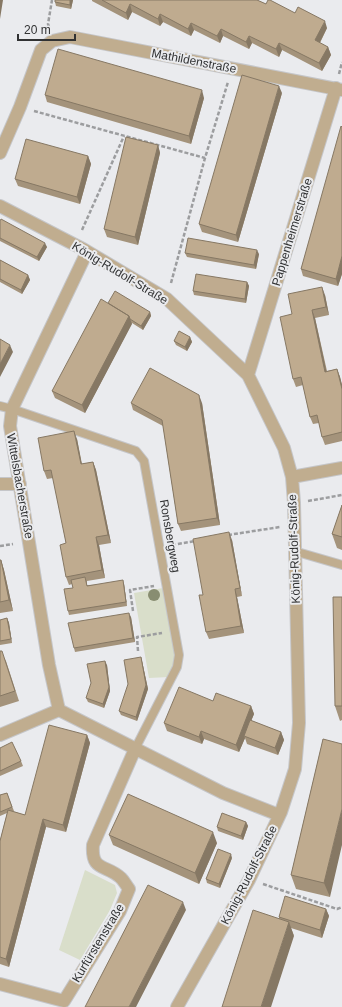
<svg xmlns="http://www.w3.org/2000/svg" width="342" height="1007" font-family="Arial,sans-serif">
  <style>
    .green { fill: #d9deca }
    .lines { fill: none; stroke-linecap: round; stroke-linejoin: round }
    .lane-casing { stroke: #c5c6c9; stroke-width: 10 }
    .street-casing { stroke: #c5c6c9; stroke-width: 14 }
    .path { stroke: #9c9d9f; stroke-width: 2.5; stroke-dasharray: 4 2; stroke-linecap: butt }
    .lane { stroke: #c0ad8f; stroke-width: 8 }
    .street { stroke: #c0ad8f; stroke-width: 12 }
    .tree { fill: #888d71 }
    .wall { fill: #a4937b }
    .shaded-wall { fill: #867864 }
    .building { fill: #bfab8f; stroke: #867864 }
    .labels { text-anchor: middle; stroke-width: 4; stroke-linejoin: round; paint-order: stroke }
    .street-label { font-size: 12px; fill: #313233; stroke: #eaebee }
  </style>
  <rect width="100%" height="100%" fill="#eaebee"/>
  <!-- green -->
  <path class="green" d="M163,588L175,656L174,665L169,677L149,678L134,593Z
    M85,870L115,885L117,893L110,910L80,960L59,950Z"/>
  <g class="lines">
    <!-- lane casing -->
    <g class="lane-casing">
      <path id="lane" d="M0,406L12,409L136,451L144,461L179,655L177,667L135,749
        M294,551L342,565"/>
    </g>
    <!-- street casing -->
    <g class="street-casing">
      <path id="street" d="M0,153L20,107L41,50L52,41L70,37L342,90
        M0,206L83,249L167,299L248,375L284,448L292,477L294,503L299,723L295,769L281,812L249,880L177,1007
        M248,375L336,88
        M292,477L342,468
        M0,484H20
        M59,710L49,665L10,426L12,409L87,252
        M59,710L223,793L279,815
        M0,735L59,710
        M0,984L64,1001L120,911L129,889C126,885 124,881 121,878C106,864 91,872 93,845L135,749"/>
    </g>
    <!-- path -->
    <path class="path" d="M49,27L48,24L52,0
      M339,74L342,62
      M34,111L205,158
      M82,230L124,136
      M171,283L205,158L228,82
      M308,501L342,495
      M228,535L280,527
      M172,545L195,541
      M0,546L13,544
      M133,611L130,590L154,586
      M138,651L137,637L162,633
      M263,884L337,909L342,907"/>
    <!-- lane -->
    <use href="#lane" class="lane"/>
    <!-- street -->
    <use href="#street" class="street"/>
  </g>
  <!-- trees -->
  <circle class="tree" cx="154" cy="595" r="6"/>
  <!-- wall -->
  <path class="wall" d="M73,0L71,9L56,6L55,2Z
    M92,0H257L266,4L295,13L327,28L320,43L328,47L331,55L322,71L282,50L279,57L252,43L249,49L223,36L220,43L194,30L191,36L163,22L160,26L132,12L128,20L92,1Z
    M282,93L238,242L202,232L199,224Z
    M45,95L204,98L191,144L47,102Z
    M342,127V274L338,286L303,276L301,269Z
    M158,145L160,153L138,245L107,237L104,229Z
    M88,156L91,164L80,204L18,186L15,179Z
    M0,221L47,247L39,261L0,241Z
    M185,253L259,254L256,269L187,257Z
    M0,260L28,275L30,280L22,294L0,282Z
    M247,282L249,286L246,303L194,295L193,291Z
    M325,295L329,315L315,318L327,371L337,369L340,377L342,385V441L325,445L322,437L319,423L313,424L310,417L303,385L296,387L293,379L292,314Z
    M108,303L150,312L151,316L143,330L132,323L85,413L55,398L52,391Z
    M190,337L192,342L187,351L176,345L174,341Z
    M131,403H202L220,525L181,531L178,524L163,426L133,410Z
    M77,439L82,464L93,462L96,470L111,543L99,545L105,578L87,581V585L124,584L127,606L69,615L68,611L73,588L72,584L69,585L66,577V543L53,478L47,479L44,471Z
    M342,505V550L337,548L332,534Z
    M232,540L242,596L237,597L244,633L209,639L206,632L203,595Z
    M0,560H1L4,570L13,611L0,613Z
    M342,597V720L340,721L335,706Z
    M131,617L135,642L75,652L74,648Z
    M7,618L9,623L12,643L0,645V620Z
    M0,651L6,661L19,701L0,707Z
    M141,657L142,661L148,689L137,721L121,715L119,711Z
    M107,665L110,691L104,708L88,702L86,698Z
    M213,701L251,706L254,714L251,721L281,732L284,740L278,755L247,744L245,738L239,752L204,739L202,744L167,731L164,723Z
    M87,735L90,743L66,832L46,827L9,967L0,964V841L7,813L0,816V795L7,793L14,811H12L25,815Z
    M323,739L330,897L296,889L291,875Z
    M0,748L21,761L23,766L0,776Z
    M246,822L248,826L243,840L218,831L217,827Z
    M109,835L217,843L199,884L113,845Z
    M232,858L220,888L207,883L206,879Z
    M326,909L329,916L322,938L291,928L294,936L279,919V917Z"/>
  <!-- shaded-wall -->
  <path class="shaded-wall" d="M0,0H3L0,19Z
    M70,0H73L71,9L70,5Z
    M130,4L132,12L128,20L126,13Z
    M160,14L163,22L160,26L158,19Z
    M325,21L327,28L317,48L315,40Z
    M191,23L194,30L191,36L188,29Z
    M221,29L223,36L220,43L217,36Z
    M249,36L252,43L249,49L246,42Z
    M279,43L282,50L279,57L276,49Z
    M328,47L331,55L322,71L319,63Z
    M279,86L282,93L238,242L236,235Z
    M202,90L204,98L191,144L189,136Z
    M158,145L160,153L138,245L135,237Z
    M88,156L91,164L80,204L77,197Z
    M45,243L47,247L39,261L37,257Z
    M257,250L259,254L256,269L254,265Z
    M342,256V274L338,286L336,279Z
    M28,275L30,280L22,294L21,290Z
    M247,282L249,286L246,303L245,299Z
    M322,287L325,295L329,315L326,307Z
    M312,310L315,318L328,379L325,372Z
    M150,312L151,316L143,330L141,326Z
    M129,316L132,324L85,413L82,405Z
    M190,337L192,342L187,351L185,347Z
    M10,345L13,352L0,377V364Z
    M337,369L340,377L342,385V389Z
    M199,395L202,403L220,525L217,518Z
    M74,431L77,439L83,471L81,464Z
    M93,462L96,470L111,543L108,535Z
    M229,532L232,540L242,596L240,588Z
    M96,537L99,545L105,578L102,570Z
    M1,560L4,570L13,611L9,600Z
    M123,580L124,584L127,606L126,602Z
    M235,589L237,597L244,633L241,626Z
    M129,613L131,617L135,642L133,638Z
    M7,618L9,623L12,643L11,639Z
    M141,657L142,661L148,689L137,721L136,717Z
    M105,661L107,665L110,691L104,708L103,704Z
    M251,706L254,714L245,736H244L245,738L239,752L236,745Z
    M201,731L204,739L202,744L199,737Z
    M281,732L284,740L278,755L275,748Z
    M87,735L90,743L66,832L63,825Z
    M342,809V845L330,897L324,883Z
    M43,819L46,827L9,967L6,959Z
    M246,822L248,826L243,840L241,836Z
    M213,832L217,843L199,884L195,873Z
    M231,854L232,858L220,888L219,884Z
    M183,902L186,910L136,1007H129Z
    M326,909L329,916L322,938L320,930Z
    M289,922L294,936L271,1007H261Z"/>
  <!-- building -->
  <path class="building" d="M55,0H70V5L55,2Z
    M102,0H257L266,4L268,0H270L295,13L298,7L325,21L315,40L328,47L319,63L279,43L276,49L249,36L246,42L221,29L217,36L191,23L188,29L160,14L158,19L130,4L126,13Z
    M58,49L202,90L189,136L45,95Z
    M242,75L279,86L236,235L199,224Z
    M341,126L342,127V256L336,279L301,269Z
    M126,137L158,145L135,237L104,229Z
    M26,139L88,156L77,197L15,179Z
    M1,219L45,243L37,257L0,238V221Z
    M188,238L257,250L254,265L185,253Z
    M0,260L28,275L21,290L0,279Z
    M196,274L247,282L245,299L193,291Z
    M322,287L326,307L312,310L325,372L337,369L342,389V432L322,437L317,415L310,417L301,377L293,379L280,317L292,314L288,294Z
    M115,291L150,312L141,326L130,319L129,316L108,303Z
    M101,299L129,316L82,405L52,391Z
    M179,331L190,337L185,347L174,341Z
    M0,339L10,345L0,364Z
    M150,368L199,395L217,518L178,524L162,420L131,403Z
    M74,431L81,464L93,462L108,535L96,537L102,570L66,577L60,545L66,543L51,470L44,471L38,438Z
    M342,505V537L332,534Z
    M229,532L240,588L235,589L241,626L206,632L199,595H203L193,539Z
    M0,560H1L9,600L0,602Z
    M85,577L87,586L123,580L126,602L68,611L64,589L73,588L71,580Z
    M333,597H342V706H335Z
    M129,613L133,638L74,648L68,623Z
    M7,618L11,639L0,641V620Z
    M0,651H2L15,691L0,696Z
    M141,657L146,685L136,717L119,711L128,684L124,660Z
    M105,661L109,687L103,704L86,698L91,683L87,664Z
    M179,687L213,701L216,693L251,706L236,745L201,731L199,737L164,723Z
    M250,720L281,732L275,748L244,736Z
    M49,725L87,735L63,825L43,819L6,959L0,957V841L8,810L25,815Z
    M323,739L342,744V809L324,883L291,875Z
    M12,742L21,761L0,771V748Z
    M7,793L12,807L0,812V795Z
    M128,794L213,832L195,873L109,835Z
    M222,813L246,822L241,836L217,827Z
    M218,849L231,854L219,884L206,879Z
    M148,885L183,902L129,1007H85Z
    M285,896L326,909L320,930L279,917Z
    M253,910L289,922L261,1007H222Z"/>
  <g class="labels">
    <!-- street labels -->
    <g class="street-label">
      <text transform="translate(194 61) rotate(11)" y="4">Mathildenstraße</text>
      <text transform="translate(292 232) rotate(-73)" y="4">Pappenheimerstraße</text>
      <text transform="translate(120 273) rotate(31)" y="4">König-Rudolf-Straße</text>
      <text transform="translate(20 486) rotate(80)" y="4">Wittelsbacherstraße</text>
      <text transform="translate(170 536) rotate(80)" y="4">Ronsbergweg</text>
      <text transform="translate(294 549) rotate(-92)" y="4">König-Rudolf-Straße</text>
      <text transform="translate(249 875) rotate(-63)" y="4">König-Rudolf-Straße</text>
      <text transform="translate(98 943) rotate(-59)" y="4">Kurfürstenstraße</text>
    </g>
  </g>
  <!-- scale -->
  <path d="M18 34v6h57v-6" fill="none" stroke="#313233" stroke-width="2"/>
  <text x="24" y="34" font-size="12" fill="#313233" stroke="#eaebee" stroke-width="3" paint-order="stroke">20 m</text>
</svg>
